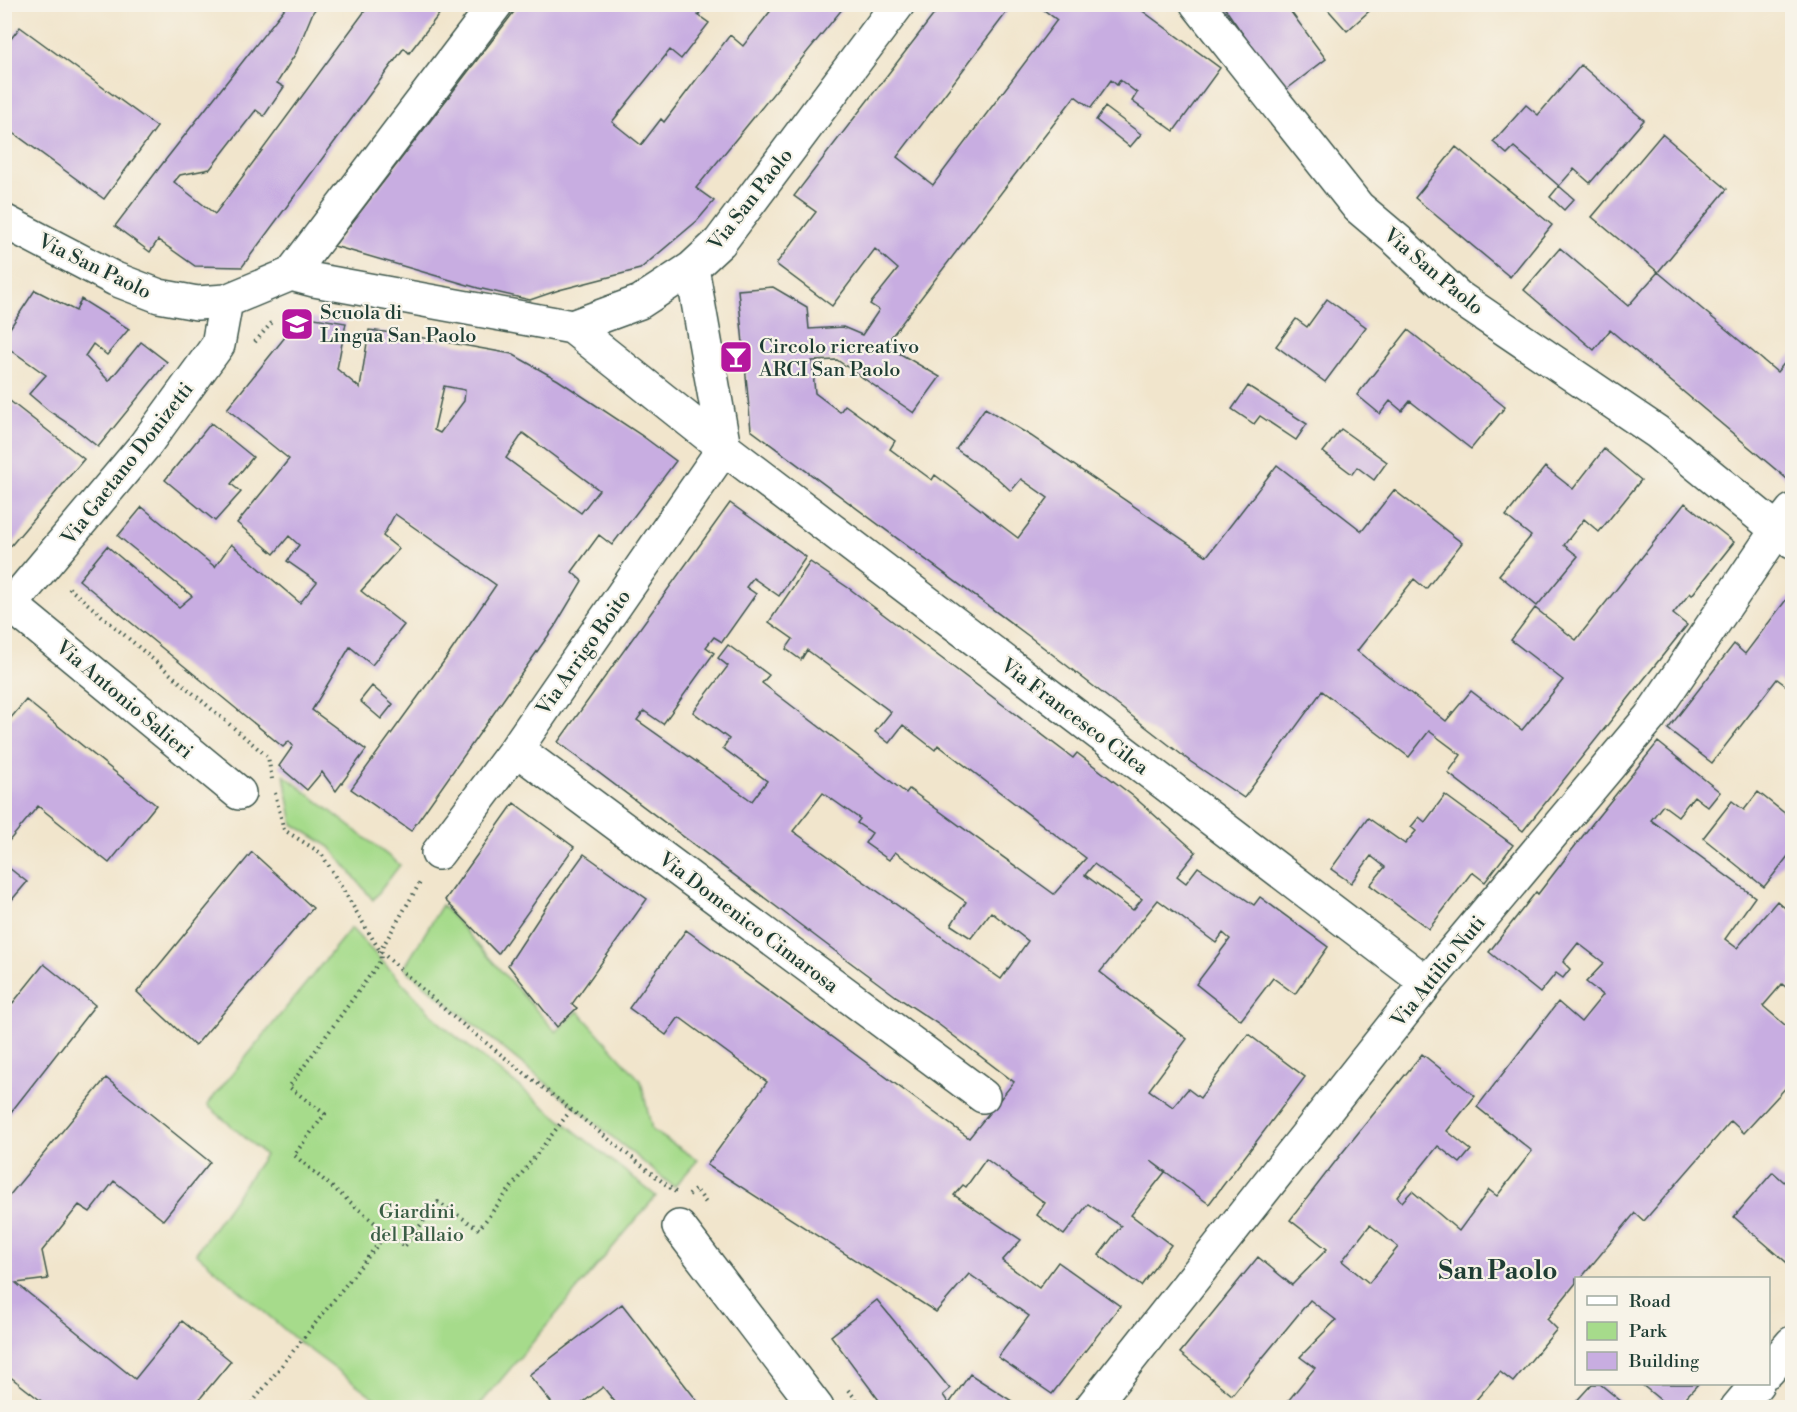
<svg xmlns="http://www.w3.org/2000/svg" width="1797" height="1412" font-family="'Libre Bodoni',serif">
  <style>
    .green { fill: #a6db8b; stroke: #628c60; stroke-width: 1.5 }
    .building { fill: #c8ade1; fill-rule: evenodd }
    .lines { fill: none; stroke-linecap: round; stroke-linejoin: round }
    .minor-casing { stroke: #3e564b; stroke-width: 36 }
    .path { stroke: #3e564b; stroke-width: 4; stroke-dasharray: 1.5 4.5; stroke-linecap: butt }
    .minor { stroke: #fff; stroke-width: 33 }
    .labels { text-anchor: middle; stroke-width: 4.5; stroke-linejoin: round; paint-order: stroke }
    .street-label { font-size: 20px; fill: #1f3d34; stroke: #f7f3e8 }
    .poi-label { font-size: 20px; fill: #1f3d34; stroke: #f7f3e8; text-anchor: start }
    .park-label { font-size: 20px; fill: #3a5d45; stroke: #f7f3e8 }
    .district-label { font-size: 26px; font-weight: bold; fill: #1f3d34; stroke: #f7f3e8 }
  </style>
  <rect width="100%" height="100%" fill="#f7f3e8"/>
  <filter id="ink" filterUnits="userSpaceOnUse"><feTurbulence type="fractalNoise" baseFrequency=".0167" numOctaves="2"/><feDisplacementMap in="SourceGraphic" scale="12" xChannelSelector="R" yChannelSelector="G"/><feConvolveMatrix kernelMatrix="1 2 1 2 8 2 1 2 1" color-interpolation-filters="sRGB"/></filter>
  <filter id="wash" filterUnits="userSpaceOnUse"><feTurbulence type="fractalNoise" baseFrequency=".008" numOctaves="4" result="noise"/><feDisplacementMap in="SourceGraphic" scale="24" xChannelSelector="R" yChannelSelector="G"/><feGaussianBlur stdDeviation="1.35" result="paint"/><feColorMatrix in="noise" values="0 0 0 0 0 0 0 0 0 0 0 0 0 0 0 0 0 1.4 0 .05"/><feComposite in="paint" operator="in"/></filter>
  <g filter="url(#wash)">
    <rect width="100%" height="100%" fill="#f1e5cc"/>
    <!-- green -->
    <path class="green" d="M284,775L400,865L373,900L330,847L293,824Z
      M442,905L556,1032L578,1011L641,1081L652,1130L698,1160L674,1187L404,968Z
      M351,928L443,1026L656,1196L478,1407H387L299,1342L196,1253L265,1155L207,1105Z"/>
    <g id="blocks">
      <!-- building -->
      <path class="building" d="M288,4H319L313,12L296,53L277,83L284,87L264,116L256,110L210,169L180,175L174,182L215,214L370,4H447L409,53L404,48L242,267L195,266L158,240L150,252L115,226L163,163Z
        M520,4H706L698,15L709,23L681,59L670,50L612,122L641,145L661,119L664,122L730,35L743,46L776,4H840L844,7L696,188L714,201L697,221L640,269L559,290L530,300L478,288L334,246Z
        M942,4H1013L897,157L933,185L1057,20L1036,4H1133L1220,68L1174,131L1132,101L1137,93L1120,80L1117,85L1111,80L1091,108L1075,96L885,345L940,377L914,413L837,360L812,361L815,393L840,412L845,405L895,441L890,449L932,480L935,475L1018,538L1048,498L1021,479L1011,491L997,478L956,449L985,408L1031,436L1207,556L1277,465L1362,531L1394,490L1462,543L1426,589L1414,579L1357,651L1446,721L1471,691L1522,730L1563,680L1511,640L1535,608L1576,640L1685,503L1734,542L1692,595L1690,593L1673,614L1687,625L1523,831L1448,773L1461,755L1429,731L1409,757L1322,691L1244,798L1191,762L1030,637L751,430L738,290L773,287L807,307L809,329L843,327L862,335L879,310L870,304L898,269L875,249L832,306L776,264L816,212L794,196Z
        M1222,4H1285L1326,59L1283,92Z
        M1323,4H1377L1347,31Z
        M20,27L157,127L104,199L4,126V42L7,44Z
        M1581,65L1644,120L1590,183L1574,169L1559,186L1514,147L1507,154L1493,142L1526,105L1538,115Z
        M1105,107L1141,134L1130,147L1096,120Z
        M1662,134L1727,189L1658,272L1777,372L1792,354V473L1787,479L1610,330L1594,350L1524,290L1560,248L1628,306L1658,272L1592,217Z
        M1456,147L1552,225L1510,277L1415,198Z
        M1559,186L1574,199L1564,210L1550,197Z
        M35,290L76,311L81,299L129,329L107,355L93,344L85,356L109,381L141,342L167,362L98,447L72,426L49,411L29,394L46,375L4,345V337Z
        M1327,299L1366,327L1325,382L1276,346L1296,319L1307,327Z
        M302,316L346,323L337,369L360,388L369,330L407,335L512,354L558,380L641,435L676,461L612,545L599,535L572,572L582,581L555,626L411,831L351,789L447,657L496,585L395,514L383,536L399,549L361,591L404,625L372,665L350,647L312,710L366,750L336,791L322,772L307,790L279,766L293,746L289,741L283,747L79,580L107,546L179,607L192,596L118,536L142,507L215,567L231,544L300,603L317,582L287,561L299,545L289,536L274,554L237,523L289,459L227,409ZM444,386L465,390L464,401L440,433L434,430ZM523,433L599,490L581,513L506,458Z
        M1408,330L1505,407L1471,449L1410,401L1402,411L1390,401L1380,414L1357,395Z
        M1248,386L1307,424L1296,440L1260,416L1254,424L1232,409Z
        M10,401L84,459L4,554V408Z
        M211,423L253,457L231,484L241,492L215,521L165,480Z
        M1341,429L1387,462L1374,480L1357,467L1352,474L1323,452Z
        M1604,449L1641,480L1599,532L1584,519L1564,545L1578,556L1537,606L1499,575L1531,536L1506,516L1545,467L1573,489Z
        M730,503L806,557L779,596L753,578L746,587L756,594L722,642L714,637L706,647L714,653L663,724L644,711L637,720L752,801L767,781L723,748L729,739L693,712L728,666L718,658L728,645L769,675L762,683L906,793L909,789L1054,894L1086,858L938,745L935,750L903,725L889,743L875,732L891,712L807,650L801,660L786,649L793,639L769,622L810,562L850,589L1073,758L1077,753L1133,796L1196,852L1177,876L1186,883L1198,867L1254,905L1260,897L1328,947L1295,994L1273,978L1241,1020L1196,984L1230,939L1223,933L1216,943L1158,900L1100,972L1187,1039L1149,1090L1173,1107L1188,1089L1200,1098L1248,1034L1305,1077L1209,1204L1151,1161L1165,1172L1131,1215L1171,1245L1141,1286L1099,1255L1121,1226L1088,1204L1064,1235L1037,1215L1045,1203L986,1159L966,1187L963,1185L954,1195L1021,1240L1002,1261L1039,1288L1058,1262L1120,1306L1052,1394L998,1357L1029,1316L969,1274L936,1312L707,1165L767,1082L679,1017L666,1035L629,1008L686,930L969,1138L1014,1082L938,1024L897,997L827,945L558,742ZM823,793L860,819L857,823L872,833L865,843L889,860L895,852L966,902L951,925L971,938L991,912L1028,941L1001,979L793,831ZM1094,864L1142,899L1133,910L1085,875Z
        M1792,592V690L1777,679L1712,763L1668,729L1734,644L1745,654Z
        M372,686L393,704L381,719L360,701Z
        M26,700L156,805L109,863L38,806L4,847V726Z
        M1658,742L1720,792L1708,807L1694,796L1678,816L1663,805L1651,820L1755,897L1725,939L1737,948L1777,901L1792,914V983L1788,989L1782,984L1763,1006L1792,1031V1081L1744,1133L1731,1121L1644,1221L1635,1213L1581,1278H1576V1283L1547,1319L1557,1329L1513,1382L1500,1372L1470,1407H1283L1315,1368L1300,1357L1336,1320L1310,1300L1232,1395L1180,1353L1258,1257L1292,1285L1327,1249L1290,1220L1342,1153L1422,1054L1475,1096L1447,1131L1471,1150L1460,1163L1438,1146L1397,1197L1402,1202L1412,1191L1459,1231L1489,1190L1497,1196L1532,1151L1477,1107L1558,1002L1581,1022L1603,995L1586,982L1604,963L1578,943L1563,962L1570,969L1563,978L1556,973L1540,993L1489,952L1536,892L1538,894L1592,824ZM1370,1225L1398,1247L1369,1283L1342,1261Z
        M1758,792L1792,819V851L1764,887L1703,838L1732,801L1744,810Z
        M1445,795L1513,845L1485,882L1472,872L1429,929L1370,885L1385,867L1371,856L1351,883L1331,869L1368,818L1405,844L1416,831L1411,827L1419,817L1425,822Z
        M514,803L574,847L498,954L445,900Z
        M252,852L313,908L195,1046L137,992Z
        M584,854L647,899L572,1004L577,1008L557,1027L508,965L548,904Z
        M4,864L27,882L4,909Z
        M44,964L95,1005L8,1116L4,1113V1014Z
        M106,1078L210,1162L163,1220L114,1181L90,1212L79,1205L42,1251L48,1279L16,1283L135,1379L182,1321L231,1361L193,1407H49L4,1372V1202Z
        M1773,1172L1792,1189V1267L1734,1217Z
        M877,1300L950,1389L943,1395L949,1404L970,1374L1021,1407H884L831,1336Z
        M622,1304L702,1407H619L603,1387L577,1407H555L529,1375Z
        M1592,1384H1600L1628,1407H1571Z
        M1641,1384H1698L1677,1407H1669Z"/>
    </g>
  </g>
  <g filter="url(#ink)">
    <use href="#blocks" fill-opacity="0" stroke="#3e564b" stroke-width="1.5"/>
    <g class="lines">
      <!-- minor casing -->
      <g class="minor-casing">
        <path id="minor" d="M1197,4L1358,207L1397,240L1458,297L1657,432L1792,542
          M4,221L115,279L159,296L197,303L226,301L291,274L314,280L572,327L640,302L692,268L720,242L898,4
          M291,274L496,4
          M572,327L724,448L1427,983
          M11,605L239,793
          M4,613L145,445L218,345L226,301
          M516,749L983,1096
          M438,853L516,749L724,448L692,268
          M679,1227L817,1408
          M1768,1371L1792,1343
          M1091,1408L1427,983L1650,717L1777,530L1792,511
          M1737,1408L1757,1384"/>
      </g>
      <!-- path -->
      <path class="path" d="M255,342L274,320
        M69,588L268,757L272,779
        M275,793L284,830L321,853L380,951L452,1016L678,1194
        M689,1195L696,1189L706,1203
        M387,1233L404,1247L438,1202L479,1229L571,1110
        M848,1390L864,1408
        M248,1408L387,1233L294,1155L325,1114L289,1087L381,960L380,951L421,881"/>
      <!-- minor -->
      <use href="#minor" class="minor"/>
    </g>
  </g>
  <!-- icons -->
  <defs>
    <g id="school-square" transform="scale(1.725)"><rect x="-9" y="-9" width="18" height="18" rx="4" fill="#b5179e" stroke="#f7f3e8"/><path d="M0-5L7-2L0 1L-7-2ZM-4 1L0 2.5L4 1V4Q0 6-4 4Z" fill="#fff"/></g>
    <g id="bar-square" transform="scale(1.725)"><rect x="-9" y="-9" width="18" height="18" rx="4" fill="#b5179e" stroke="#f7f3e8"/><path d="M-6-5H6L.8 .8V4.5H3.5V6h-7V4.5H-.8V.8Z" fill="#fff"/></g>
  </defs>
  <g fill-rule="evenodd">
    <use href="#school-square" x="297" y="324"/>
    <use href="#bar-square" x="736" y="357"/>
  </g>
  <g class="labels">
    <!-- street labels -->
    <g class="street-label">
      <text transform="translate(750 199) rotate(-52)" y="7">Via San Paolo</text>
      <text transform="translate(95 266) rotate(26)" y="7">Via San Paolo</text>
      <text transform="translate(1434 271) rotate(40)" y="7">Via San Paolo</text>
      <text transform="translate(127 463) rotate(-52)" y="7">Via Gaetano Donizetti</text>
      <text transform="translate(583 652) rotate(-55)" y="7">Via Arrigo Boito</text>
      <text transform="translate(125 699) rotate(40)" y="7">Via Antonio Salieri</text>
      <text transform="translate(1075 716) rotate(37)" y="7">Via Francesco Cilea</text>
      <text transform="translate(749 922) rotate(37)" y="7">Via Domenico Cimarosa</text>
      <text transform="translate(1438 971) rotate(-51)" y="7">Via Attilio Nuti</text>
    </g>
    <!-- poi labels -->
    <g class="poi-label">
      <text x="320" y="319">Scuola di<tspan x="320" dy="23">Lingua San Paolo</tspan></text>
      <text x="759" y="353">Circolo ricreativo<tspan x="759" dy="23">ARCI San Paolo</tspan></text>
    </g>
    <!-- park labels -->
    <g class="park-label">
      <text x="417" y="1218">Giardini<tspan x="417" dy="23">del Pallaio</tspan></text>
    </g>
    <!-- district labels -->
    <g class="district-label">
      <text x="1498" y="1279">San Paolo</text>
    </g>
  </g>
  <!-- margin -->
  <rect width="1797" height="1412" fill="none" stroke="#f7f3e8" stroke-width="24"/>
  <!-- legend -->
  <rect x="1575" y="1277" width="195" height="108" fill="#f7f3e8" stroke="#a1aaa0" stroke-width="1.5"/>
  <rect x="1587" y="1296" width="30" height="9" fill="#ffffff" stroke="#a1aaa0" stroke-width="1.5"/>
  <text x="1629" y="1307" font-size="18" fill="#1f3d34">Road</text>
  <rect x="1587" y="1322" width="30" height="18" fill="#a6db8b" stroke="#a1aaa0" stroke-width="1.5"/>
  <text x="1629" y="1337" font-size="18" fill="#1f3d34">Park</text>
  <rect x="1587" y="1352" width="30" height="18" fill="#c8ade1" stroke="#a1aaa0" stroke-width="1.5"/>
  <text x="1629" y="1367" font-size="18" fill="#1f3d34">Building</text>
</svg>
